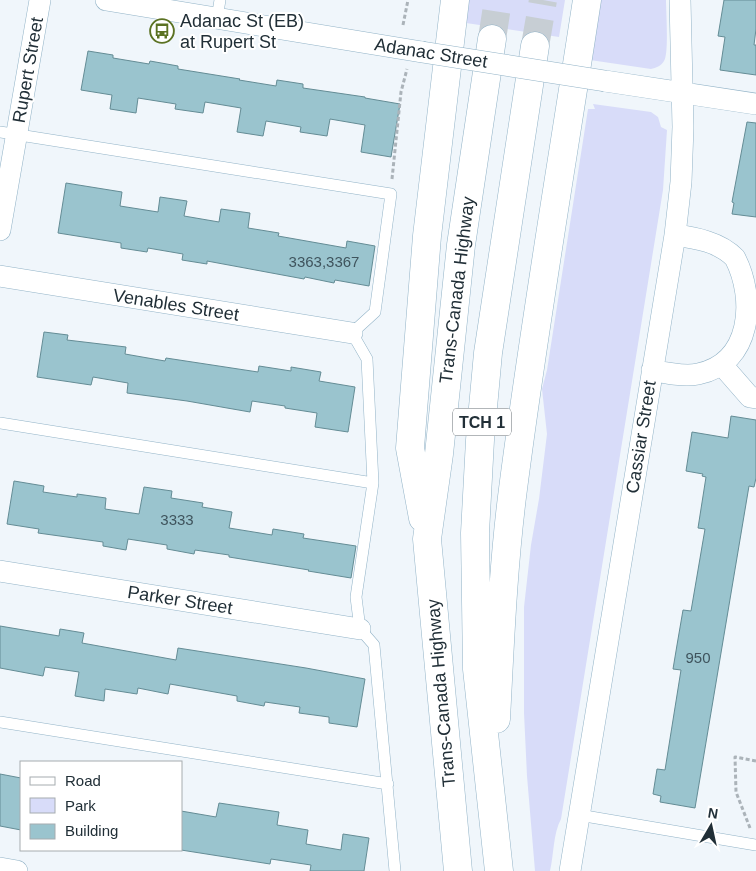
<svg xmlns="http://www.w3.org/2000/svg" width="756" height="871" font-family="Helvetica,sans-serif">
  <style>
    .green { fill: #d8dcf9 }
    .building { fill: #9ac4ce; stroke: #648c95 }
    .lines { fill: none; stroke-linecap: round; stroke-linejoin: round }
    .highway-tunnel { stroke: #c7ced4; stroke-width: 28; stroke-dasharray: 28 14; stroke-linecap: butt }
    .lane-casing { stroke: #92b3c7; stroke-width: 12 }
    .street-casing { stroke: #92b3c7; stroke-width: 22 }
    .highway-casing { stroke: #92b3c7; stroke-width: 29 }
    .path { stroke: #abb3b9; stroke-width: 3; stroke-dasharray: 4 2.5; stroke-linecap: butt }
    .lane { stroke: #fff; stroke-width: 11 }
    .street { stroke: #fff; stroke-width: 21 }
    .highway { stroke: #fff; stroke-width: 28 }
    .street-bridge-casing { stroke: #92b3c7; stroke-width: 22; stroke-linecap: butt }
    .street-bridge { stroke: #fff; stroke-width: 21 }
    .labels { text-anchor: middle; stroke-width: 4; stroke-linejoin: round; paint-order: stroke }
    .number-label { font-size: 15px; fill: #3f545d }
    .shield { fill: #fff; stroke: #646d73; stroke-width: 1 }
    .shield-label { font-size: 16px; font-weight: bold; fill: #212f37 }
    .poi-label { font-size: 18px; fill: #212f37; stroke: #fff; text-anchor: start }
    .street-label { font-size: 18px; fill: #212f37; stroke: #fff }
  </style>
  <rect width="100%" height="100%" fill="#f0f6fb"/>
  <!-- green -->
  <path class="green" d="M466,0H565L559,37L466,23Z
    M600,0H666C666,11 669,54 664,61C661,66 656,68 651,69L590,60Z
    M593,104L651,112L658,117L661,127L667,130L663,190L561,819C553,834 554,854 550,871H535L527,776L524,713V607L531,545L539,499L547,434L542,389L547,370L588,109H595Z"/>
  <!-- building -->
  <path class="building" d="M724,0H756V29L754,45H756V75L720,70L725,37L718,36Z
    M88,51L113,55V58L149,64L150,61L178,66V69L240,79L239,80L276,86L277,80L303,84V88L365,97V98L400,104L391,157L361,152L365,125L330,119L327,136L300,132L301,127L266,121L263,136L237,132L241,108L205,102L203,113L175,109L176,104L138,98L136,113L110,109L112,95L81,90Z
    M747,122L756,123V217L732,214L734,203L732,202Z
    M66,183L122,192L120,206L158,212L160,197L187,201L184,216L219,222L221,209L250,213L248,228L279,233L278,236L346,248L347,241L375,246L369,286L335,280L334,283L305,277L304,279L207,261V264L182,260L183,254L148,248L147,252L121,248V243L58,233Z
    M44,332L68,335L67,340L126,347L125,354L165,361L166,358L258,372L259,366L291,371V367L321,372L319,381L355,387L348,432L315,427L317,413L285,408V406L252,401L250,412L187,401L127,393L128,383L93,377L91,385L37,377Z
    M731,416L756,420V478L754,487L749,486L695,808L660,802L661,796L653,794L657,769L665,770L681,670L673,669L677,645L683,610L691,611L705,529L698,528L706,477L702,476L703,474L686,471L692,432L728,438Z
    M14,481L44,486L43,492L77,497V494L106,498L105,509L139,514L144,487L172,491L171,498L203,503L202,507L232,512L229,528L272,535L273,529L304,534L303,538L356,546L351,578L308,571L309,570L229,557V555L195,550L194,554L167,549V545L128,539L126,550L103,546V542L38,533L39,529L7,524Z
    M0,626L59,636L60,629L84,633L82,643L176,660L178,648L306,668L365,679L357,727L329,723V717L299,713L300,707L265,702L264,706L237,701V696L170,684L168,694L138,688L137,694L105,689L104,701L75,696L79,672L45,667L43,676L0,668Z
    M0,774L21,778V830L0,826Z
    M219,803L279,812L277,825L308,830L306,844L341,850L343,834L369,838L364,871H310L311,865L271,859L270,864L181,850V811L216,817Z"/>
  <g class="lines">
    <!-- highway-tunnel -->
    <path class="highway-tunnel" d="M492,39L498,0
      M535,46L543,0"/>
    <!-- lane casing -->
    <g class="lane-casing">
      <path id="lane" d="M217,18L220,0
        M0,132L391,194L375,312L352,333L367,359L373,483L356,597L360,629L374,645L395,871
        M0,423L373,483
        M0,722L388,784
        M579,815L756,845"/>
    </g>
    <!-- street casing -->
    <g class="street-casing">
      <path id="street" d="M106,0L422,52
        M605,81L756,104
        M0,230L40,0
        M0,276L352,333
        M722,365L750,397L756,398
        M652,370C666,373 684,377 698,374C752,363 756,299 735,258C720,242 696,238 675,235
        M0,571L360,629
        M0,868L17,871
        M570,871L675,235L681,182L683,127L680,0"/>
    </g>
    <!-- highway casing -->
    <g class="highway-casing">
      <path id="highway" d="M423,518L410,448L427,236L455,0
        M496,719C500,643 503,566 513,489C534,326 562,163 587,0
        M458,871L427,539L439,454L461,245L492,39
        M499,871L477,669L475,533L480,440L488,353L535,46"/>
    </g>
    <!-- path -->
    <path class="path" d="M403,25L408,0
      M392,179L401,92L407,69
      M750,828L736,792L735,757L756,761"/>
    <!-- lane -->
    <use href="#lane" class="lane"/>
    <!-- street -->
    <use href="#street" class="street"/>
    <!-- highway -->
    <use href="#highway" class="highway"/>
    <!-- street-bridge casing -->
    <g class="street-bridge-casing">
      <path id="street-bridge" d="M422,52L605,81"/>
    </g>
    <!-- street-bridge -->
    <use href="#street-bridge" class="street-bridge"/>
  </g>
  <!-- icons -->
  <defs>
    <g id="bus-ring" transform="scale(1.25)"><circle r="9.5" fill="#fff" stroke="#5b7223" stroke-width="1.5"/><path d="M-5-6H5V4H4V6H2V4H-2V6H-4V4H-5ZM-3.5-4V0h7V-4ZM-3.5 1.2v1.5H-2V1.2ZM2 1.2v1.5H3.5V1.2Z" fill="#5b7223"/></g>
  </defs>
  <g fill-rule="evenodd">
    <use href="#bus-ring" x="162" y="31"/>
  </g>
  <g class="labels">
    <!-- number labels -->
    <g class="number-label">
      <text x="324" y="267">3363,3367</text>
      <text x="177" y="525">3333</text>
      <text x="698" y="663">950</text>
    </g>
    <!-- shield labels -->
    <rect class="shield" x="453" y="408.5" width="58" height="27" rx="4"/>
    <g class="shield-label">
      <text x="482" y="428">TCH 1</text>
    </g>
    <!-- poi labels -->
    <g class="poi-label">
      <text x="180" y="27">Adanac St (EB)<tspan x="180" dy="21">at Rupert St</tspan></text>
    </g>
    <!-- street labels -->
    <g class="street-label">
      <text transform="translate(431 53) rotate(9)" y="6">Adanac Street</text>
      <text transform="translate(28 70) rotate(-80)" y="6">Rupert Street</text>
      <text transform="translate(457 290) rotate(-83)" y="6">Trans-Canada Highway</text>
      <text transform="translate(176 305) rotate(9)" y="6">Venables Street</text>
      <text transform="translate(641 437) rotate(-81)" y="6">Cassiar Street</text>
      <text transform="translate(180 600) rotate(9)" y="6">Parker Street</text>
      <text transform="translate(441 693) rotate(-95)" y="6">Trans-Canada Highway</text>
    </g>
  </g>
  <!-- legend -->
  <rect x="20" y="761" width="162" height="90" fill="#ffffff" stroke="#a6acaf"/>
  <rect x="30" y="777" width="25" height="8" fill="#ffffff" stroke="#a6acaf"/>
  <text x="65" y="786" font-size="15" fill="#212f37">Road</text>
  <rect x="30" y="798" width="25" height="15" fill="#d8dcf9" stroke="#a6acaf"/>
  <text x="65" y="811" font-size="15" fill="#212f37">Park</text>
  <rect x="30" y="824" width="25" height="15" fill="#9ac4ce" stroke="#a6acaf"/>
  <text x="65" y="836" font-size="15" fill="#212f37">Building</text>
  <!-- north arrow -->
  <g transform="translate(711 826) rotate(9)" stroke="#ffffff" stroke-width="4" paint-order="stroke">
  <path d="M0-4L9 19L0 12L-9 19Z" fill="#212f37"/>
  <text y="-8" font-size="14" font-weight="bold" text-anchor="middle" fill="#212f37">N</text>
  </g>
</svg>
